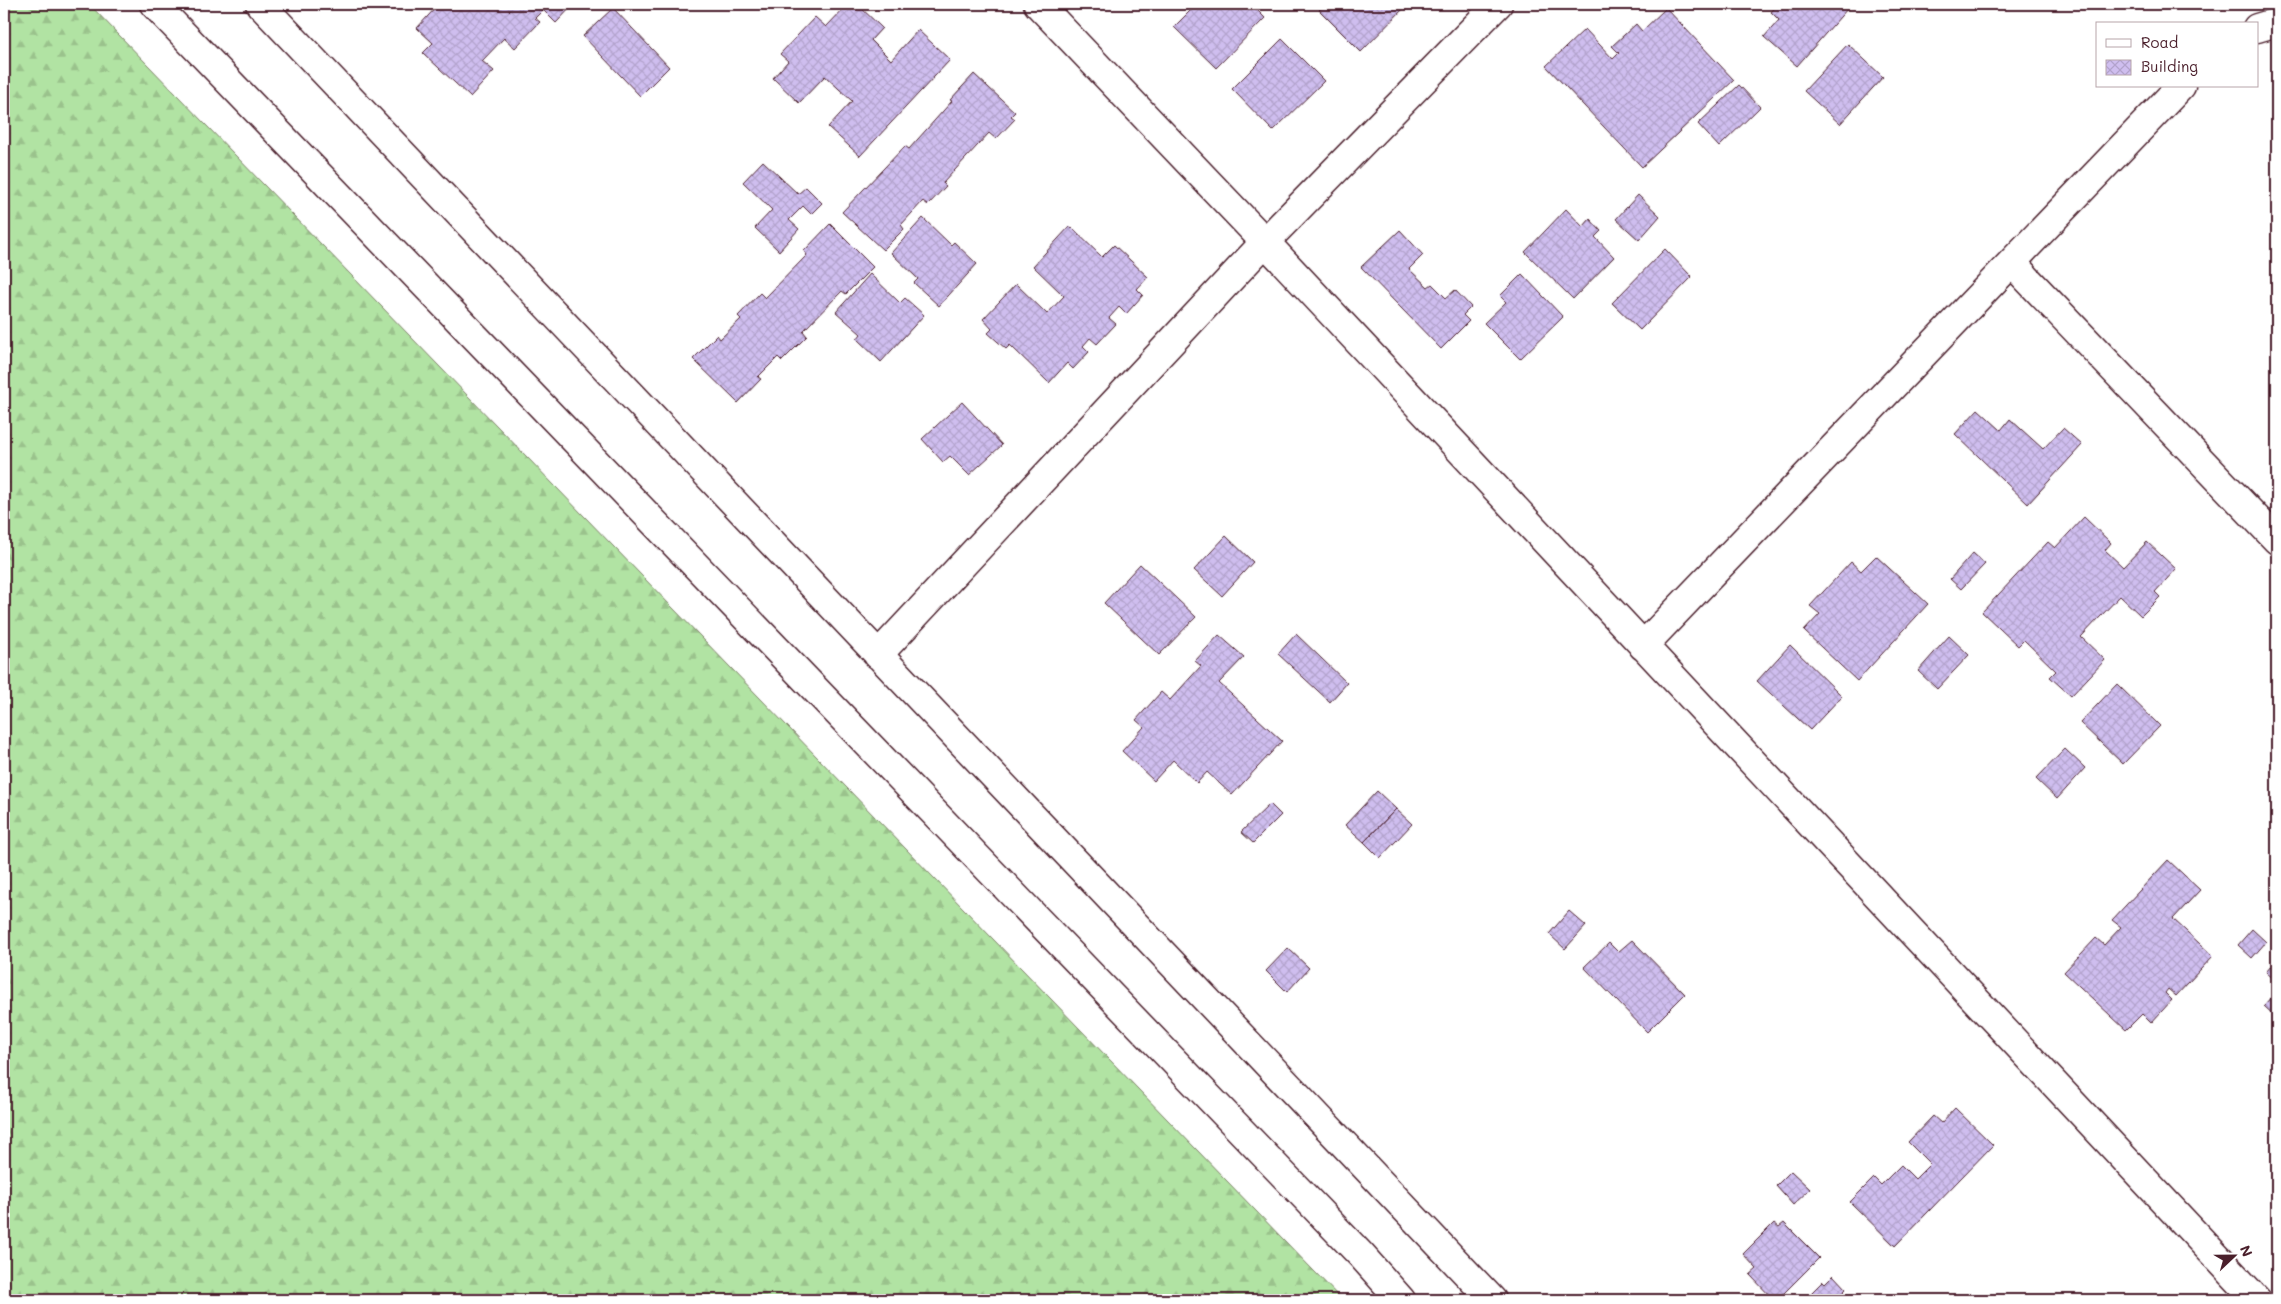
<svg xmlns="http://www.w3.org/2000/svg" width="2281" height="1304" font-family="Mali,sans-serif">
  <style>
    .forest { fill: url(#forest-firs); stroke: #7e8167 }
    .building { fill: url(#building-cross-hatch); stroke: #4a1f2b }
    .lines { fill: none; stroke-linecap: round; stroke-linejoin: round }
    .minor-casing { stroke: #4a1f2b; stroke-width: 31 }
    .minor { stroke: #fff; stroke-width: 28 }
  </style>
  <defs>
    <pattern id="forest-firs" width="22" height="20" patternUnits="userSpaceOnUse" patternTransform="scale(1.25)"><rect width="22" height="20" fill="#b1e3a3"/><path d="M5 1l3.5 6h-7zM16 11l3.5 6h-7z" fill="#9ac28c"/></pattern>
    <pattern id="building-cross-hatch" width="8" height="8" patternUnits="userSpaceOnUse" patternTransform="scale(1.25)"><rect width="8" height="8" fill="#cfbeef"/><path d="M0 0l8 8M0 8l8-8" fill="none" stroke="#b3a3cd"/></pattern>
  </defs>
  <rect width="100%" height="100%" fill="#fff"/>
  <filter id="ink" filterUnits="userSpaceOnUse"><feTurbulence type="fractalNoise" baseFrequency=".02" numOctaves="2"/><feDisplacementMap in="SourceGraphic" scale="10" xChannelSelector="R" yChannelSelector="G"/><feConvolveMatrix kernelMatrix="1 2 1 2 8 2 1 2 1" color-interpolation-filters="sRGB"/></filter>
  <g filter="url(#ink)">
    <!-- forest -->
    <path class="forest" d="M4,4H89L1342,1300H4Z"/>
    <!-- building -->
    <path class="building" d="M439,4H574L556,23L543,10L535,18L540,22L515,48L504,38L482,61L494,71L470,97L423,53L433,43L417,28Z
      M848,4H857L882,28L871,40L891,60L918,30L950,60L860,156L828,127L852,101L825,76L799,103L773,78L788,61L780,54L815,17L826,27Z
      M1197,4H1251L1265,18L1216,68L1174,27Z
      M1326,4H1408L1361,52L1319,10Z
      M1778,4H1843L1848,8L1797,66L1764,37L1779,20L1771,12Z
      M613,8L669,67L640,96L583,36Z
      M1666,8L1734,80L1642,167L1546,66L1585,29L1613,59L1619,53L1612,46L1636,24L1642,31Z
      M1282,39L1324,81L1273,131L1232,89Z
      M1848,44L1883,77L1840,124L1804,91Z
      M974,74L1015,112L1011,116L1015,119L996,139L989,133L943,183L946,186L928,205L923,201L901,225L904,229L883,250L842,212L905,146L909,149L952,101L950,100Z
      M1739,85L1760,107L1719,147L1698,124Z
      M763,161L798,194L806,187L822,203L811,214L803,206L789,220L799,229L779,251L755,228L772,210L743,182Z
      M1638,195L1660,216L1639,240L1616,219Z
      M1566,209L1583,227L1590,219L1601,231L1595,237L1614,257L1573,299L1525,252Z
      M923,218L951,245L954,242L977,264L939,306L914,283L918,279L891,253Z
      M830,224L873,267L846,294L842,291L803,331L807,336L782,361L778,357L758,377L761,379L738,403L693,359L717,335L720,339L741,319L738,316L760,293L765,298L807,255L804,251Z
      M1070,226L1102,257L1114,245L1148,277L1137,289L1143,295L1126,314L1119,307L1109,318L1116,324L1097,344L1090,338L1083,346L1089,352L1073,369L1067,363L1049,383L1010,345L1006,349L988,333L992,329L983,319L1016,284L1047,314L1064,296L1033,266Z
      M1400,230L1423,255L1409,269L1428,287L1432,284L1446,298L1455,290L1471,307L1463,315L1469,321L1441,349L1361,267Z
      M1665,249L1692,277L1640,330L1612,303Z
      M870,274L900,303L905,298L924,315L881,362L857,339L861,334L836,312Z
      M1522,274L1563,317L1520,359L1484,323L1506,302L1500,296Z
      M962,402L1002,445L969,475L950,456L943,462L922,439Z
      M1978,409L2001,430L2010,419L2043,449L2063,428L2082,445L2028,504L1955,434Z
      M2084,517L2111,543L2105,550L2123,567L2147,542L2176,569L2155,592L2160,597L2141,616L2120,596L2081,637L2105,660L2071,696L2050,677L2056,671L2024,640L2018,646L1982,612L2048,542L2055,548Z
      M1226,536L1253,562L1222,596L1194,570Z
      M1973,553L1985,564L1961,589L1950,579Z
      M1876,556L1928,604L1857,681L1804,631L1820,614L1810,606L1851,562L1861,571Z
      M1140,564L1196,617L1159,655L1104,603Z
      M1296,634L1347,683L1330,702L1278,654Z
      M1219,635L1244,657L1219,683L1282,741L1232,795L1207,772L1197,783L1173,760L1154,781L1122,751L1144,727L1136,720L1161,692L1170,700L1201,666L1195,661Z
      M1949,636L1969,655L1937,689L1918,671Z
      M1790,645L1842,696L1810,730L1757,681Z
      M2117,684L2160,726L2123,764L2080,723Z
      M2065,749L2085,768L2057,799L2036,779Z
      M1377,791L1396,809L1364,842L1345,825Z
      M1270,804L1281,815L1253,843L1241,832Z
      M1396,809L1412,824L1380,858L1364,842Z
      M2168,860L2200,890L2173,919L2213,956L2176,996L2168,989L2165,993L2172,1000L2151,1023L2142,1014L2126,1030L2064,972L2096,938L2104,945L2121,927L2112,920Z
      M1569,911L1586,926L1565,949L1549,934Z
      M2252,929L2266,942L2252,958L2238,945Z
      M1632,940L1685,994L1647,1032L1584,967L1609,943L1618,952Z
      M1288,948L1309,968L1287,992L1266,971Z
      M2277,959V982L2266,972Z
      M2277,992V1018L2264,1006Z
      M1955,1108L1993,1145L1895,1246L1850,1202L1874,1178L1881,1185L1901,1165L1915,1179L1930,1164L1908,1142L1933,1116L1941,1123Z
      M1791,1171L1810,1189L1793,1205L1776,1186Z
      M1774,1223L1779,1227L1784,1223L1819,1258L1777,1300H1774L1750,1275L1757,1269L1743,1254Z
      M1833,1275L1846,1289L1838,1297L1841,1300H1804L1823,1281L1825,1283Z"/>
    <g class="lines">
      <!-- minor casing -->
      <g class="minor-casing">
        <path id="minor" d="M154,4L1361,1255L1401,1300
          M260,4L1492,1300
          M1038,4L1265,242L2257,1300
          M2257,28L2277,22
          M2012,263L2277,540
          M1643,646L2181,86
          M878,655L1265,242L1498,4"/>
      </g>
      <!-- minor -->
      <use href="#minor" class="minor"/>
    </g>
  </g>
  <!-- margin -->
  <rect width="2281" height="1304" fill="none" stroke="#fff" stroke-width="20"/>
  <rect x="10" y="10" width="2261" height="1284" fill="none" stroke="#4a1f2b" stroke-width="2" filter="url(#ink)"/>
  <!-- legend -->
  <rect x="2096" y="22" width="162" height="65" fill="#ffffff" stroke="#b7a5aa"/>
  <rect x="2106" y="39" width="25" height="8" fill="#ffffff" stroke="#b7a5aa"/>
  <text x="2141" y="48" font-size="15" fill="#4a1f2b">Road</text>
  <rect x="2106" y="60" width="25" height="15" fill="url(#building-cross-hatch)" stroke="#b7a5aa"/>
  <text x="2141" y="72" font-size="15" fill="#4a1f2b">Building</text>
  <!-- north arrow -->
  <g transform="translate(2234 1256) rotate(68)" stroke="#ffffff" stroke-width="4" paint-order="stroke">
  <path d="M0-4L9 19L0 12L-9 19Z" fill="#4a1f2b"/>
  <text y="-8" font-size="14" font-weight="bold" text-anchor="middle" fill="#4a1f2b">N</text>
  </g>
</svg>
